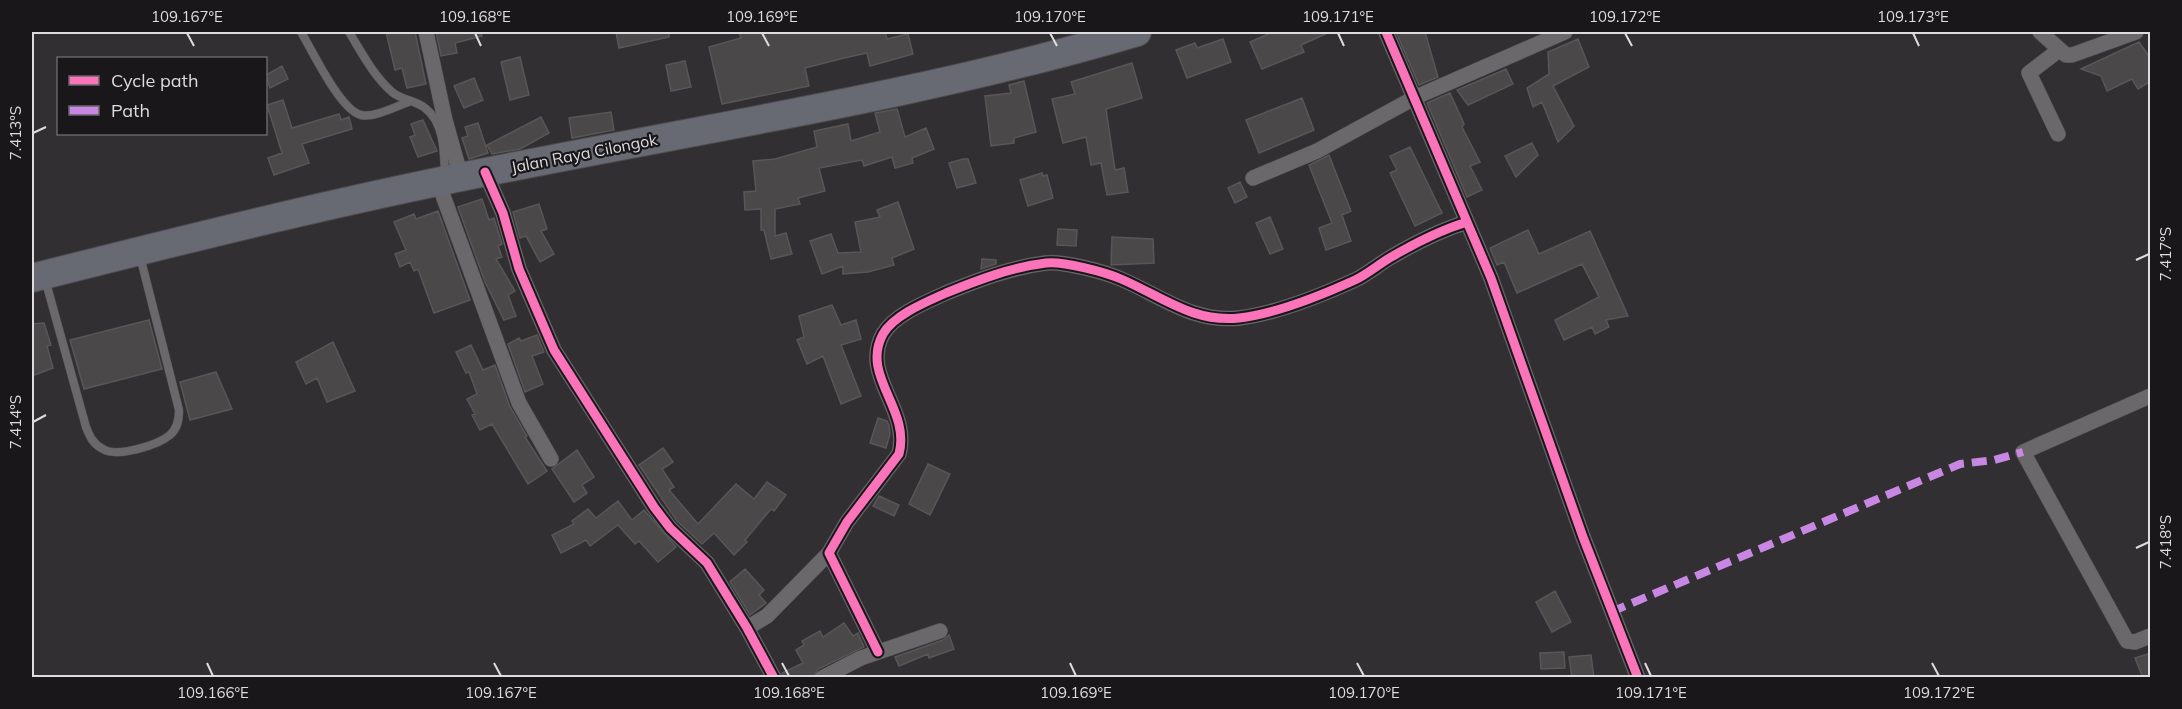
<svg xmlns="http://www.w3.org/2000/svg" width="2182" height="709" font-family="Mulish,sans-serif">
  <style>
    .building { fill: #4b484a; stroke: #595658; stroke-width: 1.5 }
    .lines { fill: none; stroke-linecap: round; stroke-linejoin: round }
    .lane-casing { stroke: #4d4b4d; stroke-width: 9 }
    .street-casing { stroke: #4d4b4d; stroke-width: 16 }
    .highway-casing { stroke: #4d4b4d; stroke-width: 30 }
    .lane { stroke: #6a686a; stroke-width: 8 }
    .street { stroke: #6a686a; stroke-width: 15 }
    .highway { stroke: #676a73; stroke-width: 28 }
    .quiet { stroke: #c787e3; stroke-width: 8; stroke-dasharray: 15 8; stroke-linecap: butt }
    .cycleway-casing { stroke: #191719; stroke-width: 13 }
    .cycleway { stroke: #fb73b8; stroke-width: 9 }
    .ticks { fill: none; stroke: #dfdcdf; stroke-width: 2 }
    .labels { text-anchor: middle; stroke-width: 4.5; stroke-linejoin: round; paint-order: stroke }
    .street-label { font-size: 16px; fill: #dfdcdf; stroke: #191719 }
    .neatline { fill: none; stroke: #dfdcdf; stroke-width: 2 }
    .ticks-label { font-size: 15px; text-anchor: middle; fill: #dfdcdf }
  </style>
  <rect width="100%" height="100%" fill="#312f32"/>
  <!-- building -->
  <path class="building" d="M386,32H415L426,84L407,88L402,68L395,70Z
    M436,32H481L482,36L455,43L457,53L441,56Z
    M616,32H669V37L619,48Z
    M739,32H885L887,39L908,34L913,54L870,66L867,53L844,58L805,68L809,86L722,104L709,47L741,38Z
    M1273,32H1330L1301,45L1304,52L1262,69L1250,42Z
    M1396,32H1425L1438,77L1419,85Z
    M1223,39L1231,62L1187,78L1176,50L1195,43L1197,48Z
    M1578,39L1589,67L1553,86L1574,126L1558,142L1542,102L1533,107L1527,88L1549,74L1548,52Z
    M2139,42L2151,59V81L2138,89L2132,79L2107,91L2101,76L2081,69Z
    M520,57L529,95L510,100L501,62Z
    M685,61L691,87L671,91L666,65Z
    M1132,63L1142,98L1106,109L1115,170L1124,168L1128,192L1107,195L1101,163L1091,165L1086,137L1063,143L1052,99L1075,94L1071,82Z
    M282,66L288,79L270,88L266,75Z
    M1506,69L1513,84L1468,105L1457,90Z
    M474,78L483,100L464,108L454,86Z
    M1024,81L1036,132L1014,138V143L991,146L985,96L1011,93L1009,85Z
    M1450,93L1464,124L1462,127L1480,162L1470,166L1482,190L1467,197L1427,103Z
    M1302,98L1314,130L1259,153L1246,120Z
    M283,100L292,128L339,114L341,120L349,117L352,129L302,144L309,163L274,175L268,158L282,153L267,105Z
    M897,109L905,137L926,128L934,149L912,158L913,163L895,168L892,157L864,166L862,160L819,168L825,191L798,198L800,204L775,209V236L786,233L792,254L771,259L764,230H761V209L745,210L744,192L756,191L753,161L775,159L817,147L814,131L848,124L851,141L880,132L875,113Z
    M611,112L614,130L572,138L569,118Z
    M541,117L549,133L520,149L492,154L487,145Z
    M423,120L437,151L418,157L410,137L415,135L411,124Z
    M478,123L488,153L469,159L462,138L468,136L465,127Z
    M1532,143L1538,155L1516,177L1505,156Z
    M1410,147L1442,213L1415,226L1390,173L1397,170L1390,156Z
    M1329,155L1351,211L1342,215L1351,241L1326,250L1319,228L1332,223L1309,165Z
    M963,159H968L976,183L957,188L949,163Z
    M1042,173L1043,176L1047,175L1053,198L1028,206L1020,180Z
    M1240,182L1247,197L1235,203L1228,188Z
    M482,199L489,220L494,218L502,244L498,246L502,257L496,259L515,291L508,295L516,316L504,320L485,282L458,207Z
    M898,202L914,249L892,258L894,265L868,272L843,274V266L822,274L810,241L831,234L838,253L861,252L855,222L880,217L877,210Z
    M539,204L547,229L541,231L554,254L540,262L526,236L520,238L513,212Z
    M438,211L470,300L434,313L418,269L414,271L410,262L400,267L395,254L406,250L394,222L414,214L416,219Z
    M1270,217L1283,249L1270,254L1256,223Z
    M1058,229L1077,230L1076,246L1057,245Z
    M1528,230L1539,254L1590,231L1628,316L1606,320L1609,327L1595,334L1592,327L1564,340L1555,320L1599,297L1582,264L1517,293L1504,262L1497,265L1490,248Z
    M1112,237L1153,239L1154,263L1111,265Z
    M982,259L996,260V264L981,269Z
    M832,305L841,325L856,320L861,339L841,345L861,396L841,404L823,356L807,364L797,340L804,337L799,316Z
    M149,320L162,369L84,389L70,340Z
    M44,323L51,345L47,346L53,368L32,376V324Z
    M537,335L544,352L532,356L543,384L525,392L508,344L519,338L521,341Z
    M333,342L355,391L327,402L317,378L306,384L296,362Z
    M471,345L483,370L495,365L510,407L527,436L525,437L547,471L528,484L492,424L480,430L472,415L475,414L467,399L477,394L469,372L466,373L456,352Z
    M216,372L232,409L190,420L180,382Z
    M878,418L887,421L889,425L890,434L886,448L870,443Z
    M663,448L673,462L662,469L674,487L669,490L698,524L736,484L754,499L767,482L786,495L774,511L771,509L745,540L747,542L734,555L714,533L702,544L677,521L639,465Z
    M577,450L594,477L582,485L587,493L574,502L552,469Z
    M928,464L950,474L930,515L909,504Z
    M879,496L899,505L894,516L873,506Z
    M618,501L632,520L644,510L676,547L658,562L639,541L635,544L618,525L590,546L586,540L561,553L552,535L574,524L572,521L588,509L596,518Z
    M745,569L764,590L759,595L766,603L750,615L730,582Z
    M1555,591L1571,622L1552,632L1536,602Z
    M844,623L853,636L858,633L864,647L818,669L812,678H784L782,673L803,663L796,650L804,645L802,641L820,631L823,637Z
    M949,635L954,649L929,658L928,654L899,666L895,657L943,640Z
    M1564,652L1565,668L1541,669L1540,653Z
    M2151,653V678H2143L2135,658Z
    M1591,655L1594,678H1572L1569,657Z"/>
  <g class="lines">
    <!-- lane casing -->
    <g class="lane-casing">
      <path id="lane" d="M301,32C312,50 340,110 361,115C374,118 397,106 411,101
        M349,32C362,53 373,75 392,92C401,100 415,100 425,108C445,123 444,154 445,176
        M45,279L86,427C90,437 93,444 103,449C117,458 158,445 170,435C178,428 179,419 179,410L140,256"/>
    </g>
    <!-- street casing -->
    <g class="street-casing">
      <path id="street" d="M426,32L445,120L461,177
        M1386,32L1491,278L1583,537L1638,678
        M2040,32L2066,55H2072L2136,32
        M2058,134L2029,73L2059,50
        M485,172L503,213L519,269L554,350L654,507L670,528L707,563L747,628L774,678
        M1253,178L1317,151L1416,97L1565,32
        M438,182L519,403L551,459
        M2150,396L2023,452L2127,641L2135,642L2150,636
        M747,628L767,616L829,553
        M878,652L829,553L847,522L899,454C911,409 860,376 883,334C894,315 926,302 946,293C978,280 1012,267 1046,263C1063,261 1105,272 1121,279C1161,296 1193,323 1239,318C1274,314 1322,295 1355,280C1368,274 1380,263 1393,256C1417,242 1441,230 1467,222
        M822,678L861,658L940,631"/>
    </g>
    <!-- highway casing -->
    <g class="highway-casing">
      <path id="highway" d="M32,278C182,240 334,202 486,172C704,128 924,95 1137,32"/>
    </g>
    <!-- lane -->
    <use href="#lane" class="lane"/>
    <!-- street -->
    <use href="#street" class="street"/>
    <!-- highway -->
    <use href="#highway" class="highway"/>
    <!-- quiet -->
    <path class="quiet" d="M1611,612L1960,464L1994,460L2023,452"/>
    <!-- cycleway casing -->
    <g class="cycleway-casing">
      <path id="cycleway" d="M1386,32L1491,278L1583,537L1638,678
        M485,172L503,213L519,269L554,350L654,507L670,528L707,563L747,628L774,678
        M878,652L829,553L847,522L899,454C911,409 860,376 883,334C894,315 926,302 946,293C978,280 1012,267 1046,263C1063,261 1105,272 1121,279C1161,296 1193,323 1239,318C1274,314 1322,295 1355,280C1368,274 1380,263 1393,256C1417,242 1441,230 1467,222"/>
    </g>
    <!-- cycleway -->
    <use href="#cycleway" class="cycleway"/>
  </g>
  <!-- ticks -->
  <path class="ticks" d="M187,33L194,46M475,33L481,46M762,33L769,46M1050,33L1057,46M1338,33L1344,46M1625,33L1632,46M1913,33L1919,46M33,133L46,127M2136,260L2149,254M33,422L46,415M2136,548L2149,542M207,663L213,676M494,663L501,676M782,663L789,676M1070,663L1076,676M1357,663L1364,676M1645,663L1651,676M1932,663L1939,676"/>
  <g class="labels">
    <!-- street labels -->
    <g class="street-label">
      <text transform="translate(584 153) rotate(-11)" y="6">Jalan Raya Cilongok</text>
    </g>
  </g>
  <!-- border -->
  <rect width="2182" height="709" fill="none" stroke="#191719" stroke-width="66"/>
  <!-- legend -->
  <rect x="57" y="57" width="210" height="78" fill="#191719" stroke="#686668" stroke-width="1.5"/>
  <rect x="69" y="76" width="30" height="9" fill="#fb73b8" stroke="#686668" stroke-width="1.5"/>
  <text x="111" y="87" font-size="18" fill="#dfdcdf">Cycle path</text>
  <rect x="69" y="106" width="30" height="9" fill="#c787e3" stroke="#686668" stroke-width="1.5"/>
  <text x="111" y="117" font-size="18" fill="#dfdcdf">Path</text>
  <rect x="33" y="33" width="2116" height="643" class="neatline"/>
  <g class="ticks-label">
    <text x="187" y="22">109.167°E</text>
    <text x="475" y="22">109.168°E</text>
    <text x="762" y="22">109.169°E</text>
    <text x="1050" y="22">109.170°E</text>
    <text x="1338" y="22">109.171°E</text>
    <text x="1625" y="22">109.172°E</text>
    <text x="1913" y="22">109.173°E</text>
    <text transform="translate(16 133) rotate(-90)" y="5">7.413°S</text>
    <text transform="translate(2166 254) rotate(-90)" y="5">7.417°S</text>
    <text transform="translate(16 422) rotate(-90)" y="5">7.414°S</text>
    <text transform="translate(2166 542) rotate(-90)" y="5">7.418°S</text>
    <text x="213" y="698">109.166°E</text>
    <text x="501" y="698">109.167°E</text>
    <text x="789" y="698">109.168°E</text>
    <text x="1076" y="698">109.169°E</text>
    <text x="1364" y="698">109.170°E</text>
    <text x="1651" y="698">109.171°E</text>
    <text x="1939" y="698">109.172°E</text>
  </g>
</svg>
